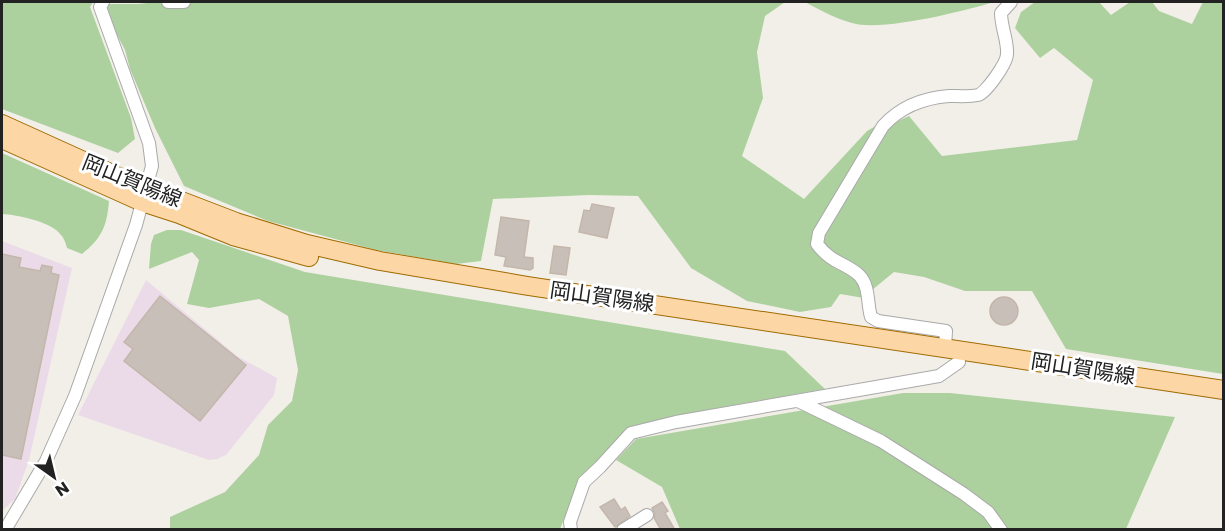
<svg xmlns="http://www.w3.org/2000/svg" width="1225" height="531" font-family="Poppins,'Noto Sans JP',sans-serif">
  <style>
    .industrial { fill: #ebdbe8 }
    .forest { fill: #add19e }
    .building { fill: #c7bfb8; stroke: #c4b6ab; stroke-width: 1.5 }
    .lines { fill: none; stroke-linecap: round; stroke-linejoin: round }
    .street-casing { stroke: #a9a9a9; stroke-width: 14 }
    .primary-casing { stroke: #a06b00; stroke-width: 20 }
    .street { stroke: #fff; stroke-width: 12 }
    .primary { stroke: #fcd6a4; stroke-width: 18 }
    .labels { text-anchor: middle; stroke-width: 6; stroke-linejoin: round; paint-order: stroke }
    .street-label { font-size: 21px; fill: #222; stroke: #fff }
  </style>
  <rect width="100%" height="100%" fill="#f2efe9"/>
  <!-- industrial -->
  <path class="industrial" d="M2,241L72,268L29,460L15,499L2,511Z
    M146,280L237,356L277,378L274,395L226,455L217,459L209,460L78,415Z"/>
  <!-- forest -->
  <path class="forest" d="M2,2H93L90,7L131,118L135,139L118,153L2,109Z
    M156,2H785L765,16L757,52L763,98L742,156L804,199L867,131L881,123L814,246C817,250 820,257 825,261C842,276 860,271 864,298L840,294L831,307L800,312L747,301L691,268L638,196L589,195L493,199L481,261L456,264L376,250L268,221L184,186L155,128L130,69L125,50L106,14L109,4H138Z
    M805,2H994C964,11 882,32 852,23C837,19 819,10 805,2Z
    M1035,2H1099L1111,15L1130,2H1152L1159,11L1192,24L1203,2H1223V374L1066,349L1032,291H965L924,277L894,272L872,290L830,253L823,244V232L883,134L898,121L909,116L942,156L1077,140L1093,80L1054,48L1040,58L1015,28L1021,12Z
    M2,153L109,201C107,226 102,238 82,254L67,248C66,244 64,238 61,235C51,221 17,215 2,214Z
    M167,230H181L305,272L785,351L825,389L679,415L629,428L580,480L560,529H170V517L225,492L259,455L268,425L292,401L298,370L288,316L259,299L209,308L187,304L199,260L192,252L149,269L151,244L154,235Z
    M903,393H950L1175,417L1126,529H680L662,487L616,460L636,439Z"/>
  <!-- building -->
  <path class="building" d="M592,204L614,208L607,238L579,232L584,210L590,211Z
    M501,217L529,221L524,257L533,258V268L530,270L504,266L506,257L495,255Z
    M554,246L570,248L566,275L550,273Z
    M2,254L21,258L19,267L40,271L42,265L52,267L51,273L59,275L21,459L2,455Z
    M160,296L246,365L200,421L124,361L133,349L124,342Z
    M990 311a14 14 0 1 1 28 0a14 14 0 1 1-28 0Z
    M614,499L621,510L625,507L630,516L615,527L600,507Z
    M662,502L668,511L665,513L675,530H661L654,518L655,514L652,508Z"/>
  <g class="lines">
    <!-- street casing -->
    <g class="street-casing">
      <path id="street" d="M168,2H184
        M945,348L946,331L878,321L871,317C867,304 870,286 859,275C846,263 831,263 817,244L819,233L883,126C901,106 923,98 949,96C958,96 969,97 978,95C986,93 1007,63 1007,54C1008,41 1001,27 1001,13L1011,2
        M798,401L881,441L964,494L988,512L1001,530
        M5,530L46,461L75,396L136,225L152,166L149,143L100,7L103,2
        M571,530L570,522L584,482L600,467L631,433L676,422L939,376L959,362
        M623,530L647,515"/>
    </g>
    <!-- primary casing -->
    <g class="primary-casing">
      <path id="primary" d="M2,124L119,177L236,222L307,244L380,261L528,286L1224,390
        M2,139L142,202L179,214L233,236L309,257"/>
    </g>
    <!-- street -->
    <use href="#street" class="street"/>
    <!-- primary -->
    <use href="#primary" class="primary"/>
  </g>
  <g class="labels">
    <!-- street labels -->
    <g class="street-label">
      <text transform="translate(132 181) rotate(22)" y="7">岡山賀陽線</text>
      <text transform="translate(602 297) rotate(8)" y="7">岡山賀陽線</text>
      <text transform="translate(1083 369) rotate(9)" y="7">岡山賀陽線</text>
    </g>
  </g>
  <!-- border -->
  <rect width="1225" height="531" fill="none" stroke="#222222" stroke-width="6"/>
  <!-- north arrow -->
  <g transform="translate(54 477) rotate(146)" stroke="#ffffff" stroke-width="4.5" paint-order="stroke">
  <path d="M0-4.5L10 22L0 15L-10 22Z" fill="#222222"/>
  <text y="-9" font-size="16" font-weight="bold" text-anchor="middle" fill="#222222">N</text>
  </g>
</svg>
